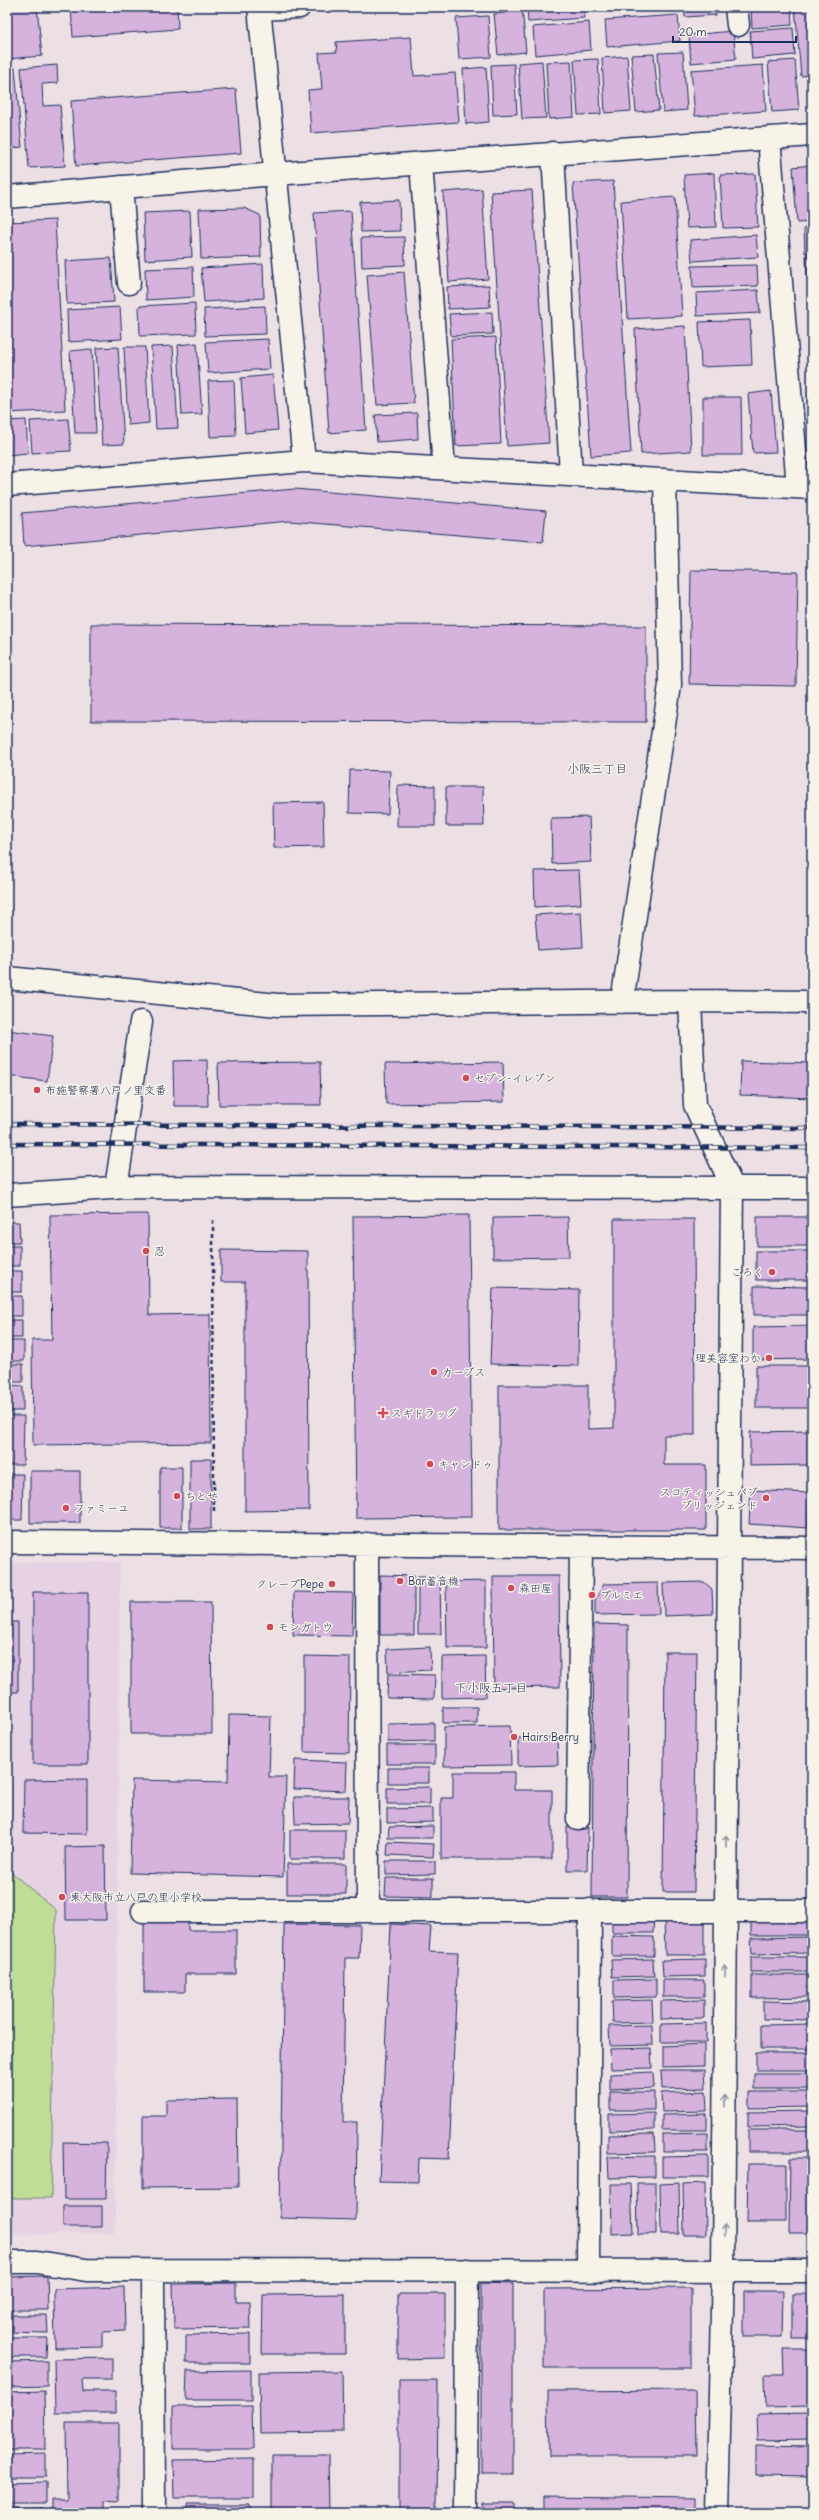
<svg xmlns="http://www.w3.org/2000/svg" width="819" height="2520" font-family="Delius,'Klee One',sans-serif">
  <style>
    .built { fill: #e6d2e3 }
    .green { fill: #c0dd95; stroke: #6e867a }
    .building { fill: #d6b3dd; stroke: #1b2f5e }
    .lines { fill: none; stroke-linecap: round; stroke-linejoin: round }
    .minor-casing { stroke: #1b2f5e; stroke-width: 25 }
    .path { stroke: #1b2f5e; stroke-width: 2.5; stroke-dasharray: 4 3; stroke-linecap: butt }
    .minor { stroke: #f7f3e8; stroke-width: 22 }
    .rail-casing { stroke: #1b2f5e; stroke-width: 4.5 }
    .rail { stroke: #f7f3e8; stroke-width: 3; stroke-dasharray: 9; stroke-linecap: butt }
    .oneway { stroke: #8991a3 }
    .poi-dot { fill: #d1495b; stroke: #f7f3e8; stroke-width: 1.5 }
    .labels { text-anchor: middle; stroke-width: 3; stroke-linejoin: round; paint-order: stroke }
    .poi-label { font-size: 11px; fill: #1b2f5e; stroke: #f7f3e8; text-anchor: start }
    .neighbourhood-label { font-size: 12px; fill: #1b2f5e; stroke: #f7f3e8 }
  </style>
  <rect width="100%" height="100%" fill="#ede0e5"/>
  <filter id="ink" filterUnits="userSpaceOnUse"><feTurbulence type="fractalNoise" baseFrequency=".025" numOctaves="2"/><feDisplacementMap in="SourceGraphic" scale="8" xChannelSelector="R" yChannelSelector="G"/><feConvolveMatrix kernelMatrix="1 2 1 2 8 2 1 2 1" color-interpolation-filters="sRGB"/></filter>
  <g filter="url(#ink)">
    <!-- built -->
    <path class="built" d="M7,1562H120L115,2233L7,2235Z"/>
    <!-- green -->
    <path class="green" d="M7,1869L56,1910L51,2198H7Z"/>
    <!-- building -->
    <path class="building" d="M7,7H37L42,56L7,59Z
      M71,7H177L178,29L73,37Z
      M504,7H522L526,52L498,55L494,14L505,13Z
      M527,7H584V18L528,22Z
      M617,7H677V8L617,12Z
      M684,7H715L716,15L685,17Z
      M751,7H791L792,25L752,28Z
      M795,7H812V75L801,76Z
      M678,15L680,41L607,47L605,20Z
      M488,16L491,57L459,59L456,18Z
      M589,22L591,50L535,55L533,27Z
      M793,28L795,55L752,59L750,31Z
      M733,31L736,59L691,63L689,35Z
      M411,37L414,76L455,73L459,122L311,133L308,90L322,89L319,53L337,52L336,42Z
      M683,52L687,110L663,112L658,53Z
      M654,54L659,110L636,112L631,55Z
      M627,56L631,111L605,113L602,58Z
      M598,59L601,114L578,115L574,60Z
      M795,60L799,110L772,112L768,62Z
      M542,61L546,118L522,119L518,63Z
      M571,61L574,117L549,119L546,62Z
      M514,64L517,114L493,115L491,65Z
      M57,65L58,83L42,84L43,106L60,105L65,166L29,168L21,68Z
      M763,65L766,111L695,116L691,70Z
      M486,67L489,122L466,124L463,69Z
      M15,68L22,147L7,149V69Z
      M236,89L241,153L76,166L71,101Z
      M812,165V222L797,223L793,167Z
      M714,173L716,227L687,228L684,175Z
      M755,174L758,227L723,228L720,175Z
      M613,181L631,453L591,456L573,183Z
      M482,189L488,279L449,282L443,192Z
      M532,190L549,443L507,446L491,192Z
      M675,197L682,316L628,319L621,201Z
      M399,200L400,231L361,232L360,202Z
      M244,208L260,215L261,257L201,259L199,209Z
      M190,211L192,257L145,260L143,213Z
      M351,211L366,430L329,433L314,213Z
      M55,220L65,410L7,413V222Z
      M804,228H812V252L805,253Z
      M756,235L758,257L692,261L690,240Z
      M404,237L405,265L362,267L361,238Z
      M806,255H812V276L807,277Z
      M111,258L114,302L67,304L65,261Z
      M263,264L264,298L204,302L201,268Z
      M757,265L758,286L693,288L692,266Z
      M193,267L194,297L146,300L145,269Z
      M404,272L414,403L377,405L367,275Z
      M489,285L490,307L448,309L447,287Z
      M758,290L760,313L697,316L696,293Z
      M195,303L196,334L140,336L139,306Z
      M265,306L266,334L205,336L204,309Z
      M120,307L122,339L68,342L67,310Z
      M492,312L493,334L451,336L449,314Z
      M750,320L752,365L701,367L699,322Z
      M685,326L691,451L641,454L635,329Z
      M496,337L501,444L456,446L451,339Z
      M268,339L270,369L208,373L206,342Z
      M197,343L202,414L182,415L178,345Z
      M173,346L178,428L156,429L151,347Z
      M118,347L124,444L102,445L96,348Z
      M124,347H145L149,423L128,425Z
      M92,349L96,433H75L70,351Z
      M273,375L278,430L245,433L241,378Z
      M234,380L236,436L210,437L208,381Z
      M771,391L776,452L753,453L748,394Z
      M703,397H741L742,455H703Z
      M417,413L418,439L377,442L375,415Z
      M68,419L71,451L32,453L30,421Z
      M26,420L28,453L7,455V421Z
      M295,489L546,511L543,542L289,521L24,546L22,513Z
      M691,570L798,572L796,686L689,684Z
      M91,624L646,626V722L91,721Z
      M350,770L390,771L388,814L349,813Z
      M398,785L435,786V826H397Z
      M446,787H483L484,826H446Z
      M323,802L324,847L274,848L273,803Z
      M589,817L591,862L552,864L551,818Z
      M579,870L581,904L535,907L534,871Z
      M581,912L583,947L538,950L535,915Z
      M7,1030L53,1036L47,1081L7,1076Z
      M207,1060L208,1106H174L173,1061Z
      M741,1061L812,1063V1098L740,1095Z
      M320,1062L321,1105H219L218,1063Z
      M503,1062L504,1102L386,1104L385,1064Z
      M148,1214L149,1315L210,1314L211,1443L33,1445L32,1340H52L50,1215Z
      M469,1215L472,1517L356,1518L353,1216Z
      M568,1217L569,1257L493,1258V1218Z
      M757,1217H812V1246H757Z
      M614,1219H694L695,1435H664V1465H706V1530H499V1385H588V1429L614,1428Z
      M7,1222H19L20,1242H7Z
      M7,1246H20V1266H7Z
      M221,1250L308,1251L309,1510L245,1511V1282H221Z
      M756,1251H812V1280H756Z
      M7,1271H22V1292H7Z
      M754,1286L812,1287V1315H754Z
      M493,1288L579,1290L578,1366L490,1364Z
      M7,1296H22V1316H7Z
      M7,1320H22V1338H7Z
      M812,1326V1359L753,1360V1327Z
      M7,1341H24V1361H7Z
      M7,1364H23V1382H7Z
      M756,1366H812V1408H756Z
      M7,1385L23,1386V1411H7Z
      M7,1416H24L23,1465H7Z
      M808,1431V1465L750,1466V1432Z
      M190,1459H211V1529H190Z
      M160,1467H182V1528H160Z
      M30,1471H80V1523H30Z
      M7,1474H23L22,1520H7Z
      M751,1490L809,1493L808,1528L749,1524Z
      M380,1575L414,1576V1635H380Z
      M493,1576H559L560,1687L494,1688Z
      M418,1577H440L441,1634H418Z
      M486,1581V1648H447L446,1582Z
      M704,1582L712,1589L713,1614L664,1616L663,1583Z
      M658,1583L659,1614L595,1615V1600L604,1584Z
      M33,1592H88V1764H33Z
      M294,1592L353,1593L352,1636L293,1635Z
      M131,1602H211L212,1734H131Z
      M7,1622H18V1692H7Z
      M594,1624L628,1625L627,1897H592Z
      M430,1647L431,1670L388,1672L387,1649Z
      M665,1652H697L694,1892H663Z
      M304,1656L350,1657L349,1753L304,1752Z
      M485,1656L486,1697L442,1698V1657Z
      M388,1674L435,1675L434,1699L387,1698Z
      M443,1707H477V1723H443Z
      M229,1715L271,1716L269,1777H286L283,1877L130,1873L132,1780L228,1782Z
      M434,1723V1741L388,1742V1724Z
      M510,1726L511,1765L444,1766V1727Z
      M557,1737L558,1765L518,1766V1738Z
      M387,1745H435V1764H387Z
      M295,1760L347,1762L346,1791L294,1789Z
      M388,1768H429V1783H388Z
      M453,1772H514V1790H552V1859H441V1798H453Z
      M87,1779V1834L23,1833L24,1780Z
      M430,1787V1804H387V1788Z
      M294,1797H349L348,1823L295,1824Z
      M433,1808V1822L387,1823V1809Z
      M433,1826V1838H388L389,1827Z
      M567,1827H588L587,1870H567Z
      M290,1830H345V1859H290Z
      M388,1842L434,1844L433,1857L387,1855Z
      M105,1846L106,1920H66L65,1847Z
      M386,1861H435V1874L386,1875Z
      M287,1864H346V1894H287Z
      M386,1878H433V1897L385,1896Z
      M612,1915H654L653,1933H612Z
      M751,1915H812V1935H751Z
      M704,1916V1955H665L664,1917Z
      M144,1918H188V1930H236V1974H185V1992H144Z
      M284,1924L360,1925L359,1958H345L343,2122H357L356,2220L280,2218Z
      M391,1924L431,1926L429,1951L458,1952L449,2159L419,2158L418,2182L379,2181Z
      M612,1936L654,1937V1956H612Z
      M812,1937V1953L752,1954L751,1938Z
      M751,1957H812V1972H751Z
      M653,1959L654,1976L612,1977L611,1960Z
      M705,1959V1976L663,1977L662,1960Z
      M752,1975H812V1997L752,1998Z
      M656,1979V1997L614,1998V1980Z
      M663,1980H704V1997H663Z
      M652,2000L653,2022L613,2023L612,2001Z
      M704,2000V2018L661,2019V2001Z
      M763,2001L812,2002V2020L763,2019Z
      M706,2023V2042H661V2024Z
      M812,2024V2049H761V2025Z
      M652,2025L653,2045L610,2046L609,2026Z
      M704,2044V2066L663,2067V2046Z
      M651,2048L652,2068L611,2069L610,2049Z
      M756,2053H812V2070H756Z
      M661,2070H705L706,2088L662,2089Z
      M653,2072L654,2088L610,2090V2074Z
      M754,2073H812V2089H754Z
      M706,2091L707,2111L662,2112L661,2093Z
      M610,2092H654V2110H610Z
      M749,2092H812V2107L749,2108Z
      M237,2099L238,2187L143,2188V2116H166V2100Z
      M812,2111V2126L748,2127V2112Z
      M654,2113V2130L609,2131V2114Z
      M707,2114V2130H662V2115Z
      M748,2130H812V2152H748Z
      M708,2133V2152H663V2134Z
      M654,2134L655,2152L608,2153V2135Z
      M63,2142L107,2143L106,2199H64Z
      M655,2156V2177L609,2178L608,2157Z
      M708,2156V2177H662V2157Z
      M790,2158H812V2233H789Z
      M748,2164H786V2222H747Z
      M637,2183H656V2234H638Z
      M679,2183L680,2234H661L660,2184Z
      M705,2183L706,2235H684L683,2184Z
      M611,2184H631L633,2233L612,2234Z
      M63,2206H102V2227H63Z
      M47,2276L48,2310H7V2277Z
      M236,2283V2302H250L251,2328L174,2329L173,2284Z
      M481,2283L513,2284V2474H481Z
      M124,2287L125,2331L102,2332V2347L55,2348L54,2289Z
      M691,2288V2368H544V2289Z
      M744,2291H783L782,2337H744Z
      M345,2294V2354H262L263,2295Z
      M398,2294H445V2358L398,2359Z
      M793,2294H812V2338H793Z
      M7,2315H47L48,2333L7,2332Z
      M250,2334V2363H186V2335Z
      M7,2338H47L46,2357H7Z
      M783,2350H812V2407L766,2408L765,2374H784Z
      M112,2358V2379H82L83,2391H115V2413H55L54,2359Z
      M47,2361V2386L7,2387V2362Z
      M251,2370V2400H186L187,2371Z
      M342,2371L343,2432L260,2433L259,2372Z
      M399,2380H438L437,2513H399Z
      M695,2390L696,2456H549L548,2391Z
      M44,2391L45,2450H7V2392Z
      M252,2406L253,2449H173V2407Z
      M812,2414V2439L757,2440L756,2415Z
      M66,2423H119V2502L104,2501V2513H52V2499H67Z
      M756,2445L812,2446V2477L756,2476Z
      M46,2454V2477H7V2455Z
      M272,2455H328L329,2513H272Z
      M254,2459V2498H174L173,2460Z
      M46,2482V2503H7V2483Z
      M545,2496L695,2498V2513H545Z
      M483,2503H514V2513H483Z
      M188,2505H250V2513H188Z
      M43,2508V2513H7V2509Z"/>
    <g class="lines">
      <!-- minor casing -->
      <g class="minor-casing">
        <path id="minor" d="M259,7L304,461
          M736,7L738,25
          M259,9L299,7
          M769,138L798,487
          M553,153L571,475
          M421,163L444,468
          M121,187L129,283
          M7,197L275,174L812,135
          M7,485L304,461L812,488
          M7,978L278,1005L690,1001L812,1002
          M690,1001L695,1105L732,1186L723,2270L717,2513
          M622,1002L670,685L665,480
          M116,1188L141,1022
          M7,1195L126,1187L812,1188
          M7,1542L812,1548
          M367,1544L368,1911
          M578,1819L581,1547
          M143,1911H812
          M7,2262H37L86,2270L812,2271
          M153,2270L154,2513
          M588,2270L590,1910
          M466,2513L467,2270"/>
      </g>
      <!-- path -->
      <path class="path" d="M213,1220L214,1511"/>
      <!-- minor -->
      <use href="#minor" class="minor"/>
      <!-- rail casing -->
      <g class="rail-casing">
        <path id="rail" d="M7,1124L812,1128
          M7,1144L812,1148"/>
      </g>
      <!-- rail -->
      <use href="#rail" class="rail"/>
    </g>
    <!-- one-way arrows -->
    <defs><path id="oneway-shaft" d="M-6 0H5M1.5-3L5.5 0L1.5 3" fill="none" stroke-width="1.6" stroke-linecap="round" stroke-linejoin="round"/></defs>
    <g class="oneway">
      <use href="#oneway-shaft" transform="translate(726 1841) rotate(-90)"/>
      <use href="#oneway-shaft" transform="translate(725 1971) rotate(-90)"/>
      <use href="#oneway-shaft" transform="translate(725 2101) rotate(-90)"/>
      <use href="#oneway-shaft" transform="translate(724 2231) rotate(-90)"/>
    </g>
  </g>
  <!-- markers -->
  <g class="poi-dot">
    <circle cx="466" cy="1078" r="4"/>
    <circle cx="37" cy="1090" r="4"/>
    <circle cx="146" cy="1251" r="4"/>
    <circle cx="772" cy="1272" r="4"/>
    <circle cx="769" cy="1358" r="4"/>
    <circle cx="434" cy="1372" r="4"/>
    <path d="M381 1407h4v4h4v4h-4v4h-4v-4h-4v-4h4z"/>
    <circle cx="430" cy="1464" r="4"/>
    <circle cx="177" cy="1496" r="4"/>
    <circle cx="766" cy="1498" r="4"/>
    <circle cx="66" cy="1508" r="4"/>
    <circle cx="400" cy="1581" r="4"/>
    <circle cx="332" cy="1584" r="4"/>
    <circle cx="511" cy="1588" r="4"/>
    <circle cx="592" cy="1595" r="4"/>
    <circle cx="270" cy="1627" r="4"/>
    <circle cx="514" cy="1737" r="4"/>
    <circle cx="62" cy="1897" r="4"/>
  </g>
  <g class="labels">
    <!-- poi labels -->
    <g class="poi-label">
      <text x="474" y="1082">セブン-イレブン</text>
      <text x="45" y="1094">布施警察署八戸ノ里交番</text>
      <text x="154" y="1255">忍</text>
      <text x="764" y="1276" text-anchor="end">ころく</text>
      <text x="761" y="1362" text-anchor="end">理美容室わか</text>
      <text x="442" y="1376">カーブス</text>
      <text x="391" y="1417">スギドラッグ</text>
      <text x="438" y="1468">キャンドゥ</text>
      <text x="758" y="1496" text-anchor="end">スコティッシュパブ<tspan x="758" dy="13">ブリッジェンド</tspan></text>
      <text x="185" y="1500">ちとせ</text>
      <text x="74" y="1512">ファミーユ</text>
      <text x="408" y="1585">Bar蓄音機</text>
      <text x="324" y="1588" text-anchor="end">クレープPepe</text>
      <text x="519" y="1592">森田屋</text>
      <text x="600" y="1599">プルミエ</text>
      <text x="278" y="1631">モンガトウ</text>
      <text x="522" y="1741">Hairs Berry</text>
      <text x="70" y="1901">東大阪市立八戸の里小学校</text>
    </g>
    <!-- neighbourhood labels -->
    <g class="neighbourhood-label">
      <text x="597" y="773">小阪三丁目</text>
      <text x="491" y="1692">下小阪五丁目</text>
    </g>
  </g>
  <!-- margin -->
  <rect width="819" height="2520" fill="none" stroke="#f7f3e8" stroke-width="24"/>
  <rect x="12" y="12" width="795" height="2496" fill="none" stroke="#1b2f5e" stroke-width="1.5" filter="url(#ink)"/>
  <!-- scale -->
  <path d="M673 36v6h123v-6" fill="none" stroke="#1b2f5e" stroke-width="2"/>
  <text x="679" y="36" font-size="12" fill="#1b2f5e" stroke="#f7f3e8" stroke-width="3" paint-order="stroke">20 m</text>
</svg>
